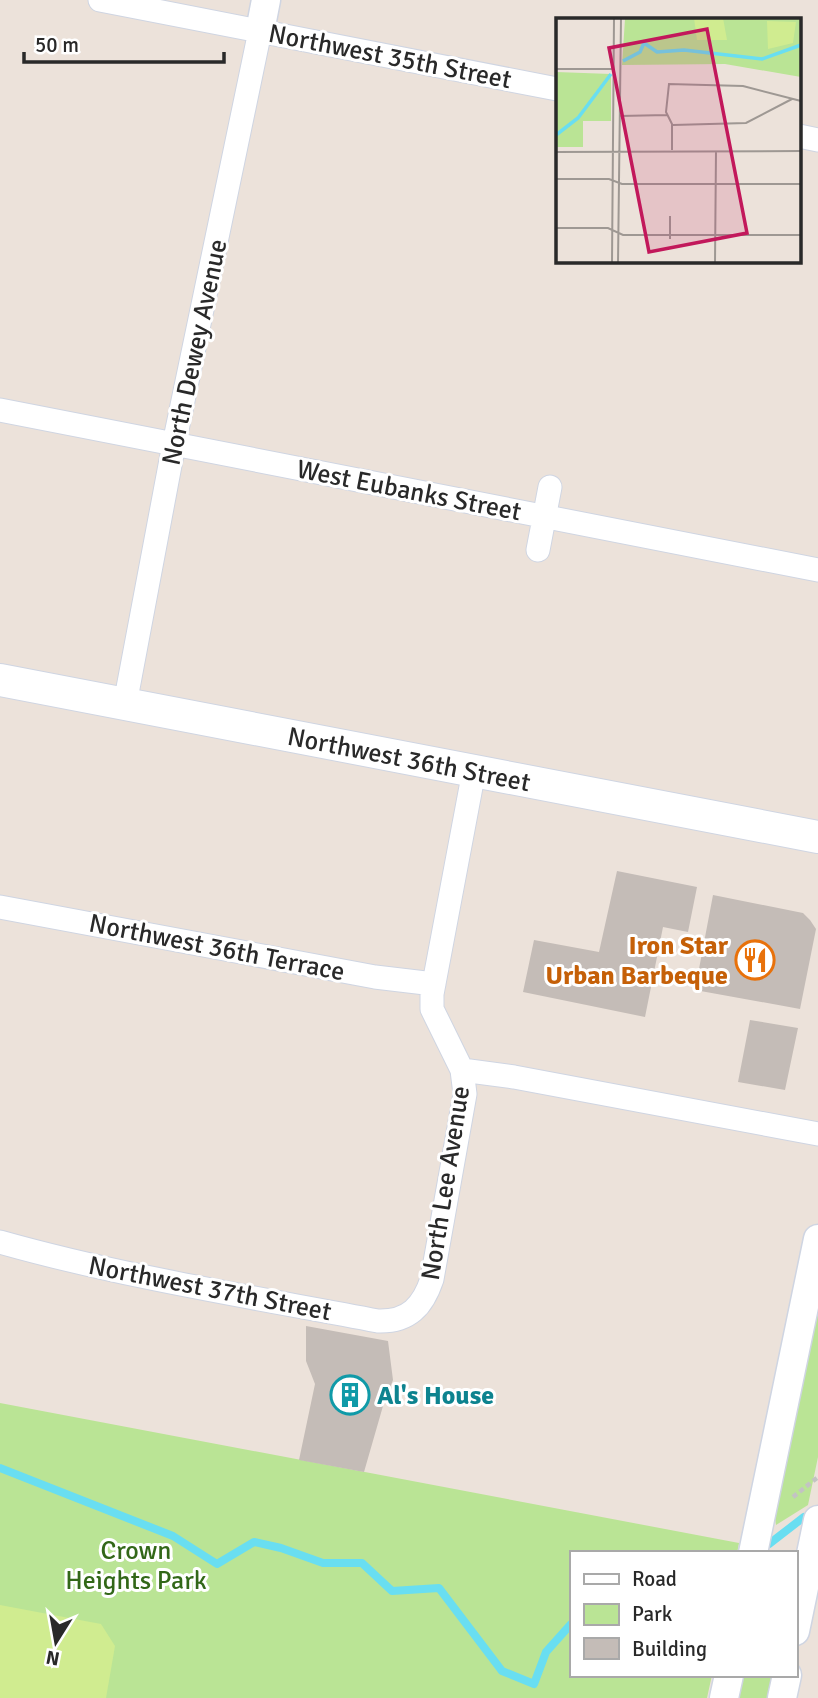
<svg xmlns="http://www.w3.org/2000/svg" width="818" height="1698" font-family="Signika,sans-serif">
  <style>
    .green { fill: #bae495 }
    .pitch { fill: #d0ec90 }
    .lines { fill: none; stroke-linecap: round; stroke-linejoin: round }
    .stream { stroke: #69def1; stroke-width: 8 }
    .building { fill: #c4bcb7 }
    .minor-casing { stroke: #cfd5e2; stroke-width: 25 }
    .tertiary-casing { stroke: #cfd5e2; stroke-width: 31 }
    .secondary-casing { stroke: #cfd5e2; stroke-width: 34 }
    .path { stroke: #c3c3c3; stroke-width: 4.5; stroke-dasharray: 5 3.5; stroke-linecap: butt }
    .minor { stroke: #fff; stroke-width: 23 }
    .tertiary { stroke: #fff; stroke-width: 28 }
    .secondary { stroke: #fff; stroke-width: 32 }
    .labels { text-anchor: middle; stroke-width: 6; stroke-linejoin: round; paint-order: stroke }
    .street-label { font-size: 26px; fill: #292929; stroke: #fff }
    .food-label { font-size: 26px; font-weight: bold; fill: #c56008; stroke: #fff; text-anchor: end }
    .culture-label { font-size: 26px; font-weight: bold; fill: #0d838f; stroke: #fff; text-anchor: start }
    .park-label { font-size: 26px; fill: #326718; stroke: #fff }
    .inset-river { fill: none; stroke: #69def1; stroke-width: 3.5 }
    .inset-road { fill: none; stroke: #9e9893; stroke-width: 2 }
    .view { fill: #c2185b; fill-opacity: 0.15; stroke: #c2185b; stroke-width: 3.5 }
    .inset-edge { fill: none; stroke: #292929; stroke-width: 3.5 }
  </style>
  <rect width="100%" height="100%" fill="#ece2da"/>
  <!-- green -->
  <path class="green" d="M818,1310V1457L808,1505L776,1525L775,1518Z
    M0,1403L739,1543L737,1553H571V1675H712L707,1698H0Z
    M743,1675H772L768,1698H738Z"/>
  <!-- pitch -->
  <path class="pitch" d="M0,1605L101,1624L115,1646L106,1698H0Z"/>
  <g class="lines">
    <!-- stream -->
    <path class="stream" d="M0,1468L173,1536L217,1564L254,1542L281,1548L323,1563H362L392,1591L439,1588L502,1671L534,1684L546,1652L571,1624
      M769,1544L804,1517"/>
  </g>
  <!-- building -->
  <path class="building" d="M617,871L697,887L688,932L663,927L645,1017L523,992L534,940L599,952Z
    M713,895L803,913L810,920L816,929L800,1009L695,990Z
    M750,1020L798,1028L785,1090L738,1082Z
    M306,1326L388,1341L393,1380L383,1406L364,1472L299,1460L315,1384L306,1361Z"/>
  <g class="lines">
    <!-- minor casing -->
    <g class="minor-casing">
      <path id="minor" d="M100,0L557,89
        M799,136L818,140
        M0,410L818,570
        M538,550L550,487
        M125,704L174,444L260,31
        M0,907L375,977L434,984
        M462,1070L514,1077L818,1134
        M0,1242C124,1277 252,1297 378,1321C409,1322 423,1306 432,1279L465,1094L462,1070L432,1009V994L474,771"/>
    </g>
    <!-- tertiary casing -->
    <g class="tertiary-casing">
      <path id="tertiary" d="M260,31L266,0
        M753,1553L818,1239
        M795,1631L818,1520
        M724,1698L729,1675
        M782,1698L787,1675"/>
    </g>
    <!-- secondary casing -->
    <g class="secondary-casing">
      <path id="secondary" d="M0,680L818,837"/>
    </g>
    <!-- path -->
    <path class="path" d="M793,1497L818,1477"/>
    <!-- minor -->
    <use href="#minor" class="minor"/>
    <!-- tertiary -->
    <use href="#tertiary" class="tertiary"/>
    <!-- secondary -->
    <use href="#secondary" class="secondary"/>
  </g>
  <!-- icons -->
  <defs>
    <g id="restaurant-ring" transform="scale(2.0125)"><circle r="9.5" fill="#fff" stroke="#e8710a" stroke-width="1.5"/><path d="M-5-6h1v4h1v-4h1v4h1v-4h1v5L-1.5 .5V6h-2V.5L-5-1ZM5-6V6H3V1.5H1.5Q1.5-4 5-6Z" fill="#e8710a"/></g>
    <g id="building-ring" transform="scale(2.0125)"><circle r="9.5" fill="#fff" stroke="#0f9aa8" stroke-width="1.5"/><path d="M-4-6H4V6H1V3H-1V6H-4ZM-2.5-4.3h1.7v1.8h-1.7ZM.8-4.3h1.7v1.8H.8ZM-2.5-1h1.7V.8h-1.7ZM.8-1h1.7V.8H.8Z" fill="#0f9aa8"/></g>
  </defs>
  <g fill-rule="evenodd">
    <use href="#restaurant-ring" x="755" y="960"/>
    <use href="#building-ring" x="350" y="1395"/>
  </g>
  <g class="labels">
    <!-- street labels -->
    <g class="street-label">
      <text transform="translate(390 56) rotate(11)" y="9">Northwest 35th Street</text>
      <text transform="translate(194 352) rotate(-78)" y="9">North Dewey Avenue</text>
      <text transform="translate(409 490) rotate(11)" y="9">West Eubanks Street</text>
      <text transform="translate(409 759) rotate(11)" y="9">Northwest 36th Street</text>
      <text transform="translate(217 947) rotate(11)" y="9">Northwest 36th Terrace</text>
      <text transform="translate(445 1183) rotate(-81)" y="9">North Lee Avenue</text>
      <text transform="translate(210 1288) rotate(11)" y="9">Northwest 37th Street</text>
    </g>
    <!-- food labels -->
    <g class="food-label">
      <text x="728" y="954">Iron Star<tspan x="728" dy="30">Urban Barbeque</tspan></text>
    </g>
    <!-- culture labels -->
    <g class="culture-label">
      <text x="377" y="1404">Al's House</text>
    </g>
    <!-- park labels -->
    <g class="park-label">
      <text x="136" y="1559">Crown<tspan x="136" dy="30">Heights Park</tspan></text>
    </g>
  </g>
  <!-- overview -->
  <g transform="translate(556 18)">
    <rect width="245" height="245" fill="#ece2da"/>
    <path d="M245,0V59L169,46L66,47L69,1ZM0,54L55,56V103H27V129H0Z" fill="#bae495"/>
    <path d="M138,0H167L171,22H141ZM211,3L240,4L237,25L212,31Z" fill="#d0ec90"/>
    <path class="inset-river" d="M67,43L84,34L88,25L101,34L128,32L206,41L245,27M0,117L22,100L55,56"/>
    <path class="inset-road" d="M0,51H57M64,98L111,97M117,107L190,105L236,81M116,132V106L110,94L113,66L187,68L245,83M0,134L245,133M0,161H53L66,166H245M0,210H52L67,217H245M114,221V198M56,245L58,0M62,245L65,0M159,245L160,133"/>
    <path class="view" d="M151,11L191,215L93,234L53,30Z"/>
    <rect width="245" height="245" class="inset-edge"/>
  </g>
  <!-- legend -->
  <rect x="570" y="1551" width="228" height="126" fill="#ffffff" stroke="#a9a9a9" stroke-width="2"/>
  <rect x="584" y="1574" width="35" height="10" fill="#ffffff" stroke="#a9a9a9" stroke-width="2"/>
  <text x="632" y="1586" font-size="21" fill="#292929">Road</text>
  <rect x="584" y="1604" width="35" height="21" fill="#bae495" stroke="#a9a9a9" stroke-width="2"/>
  <text x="632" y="1621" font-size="21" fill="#292929">Park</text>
  <rect x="584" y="1638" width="35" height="21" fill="#c4bcb7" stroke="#a9a9a9" stroke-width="2"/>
  <text x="632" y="1656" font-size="21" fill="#292929">Building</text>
  <!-- north arrow -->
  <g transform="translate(56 1642) rotate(191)" stroke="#ffffff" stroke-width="5" paint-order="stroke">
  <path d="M0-5L12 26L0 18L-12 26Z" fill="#292929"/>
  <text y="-10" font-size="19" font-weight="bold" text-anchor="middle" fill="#292929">N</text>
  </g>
  <!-- scale -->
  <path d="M24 52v10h200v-10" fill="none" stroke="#292929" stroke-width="3.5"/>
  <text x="35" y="52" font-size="21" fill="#292929" stroke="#ffffff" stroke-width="5" paint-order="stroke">50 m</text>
</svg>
